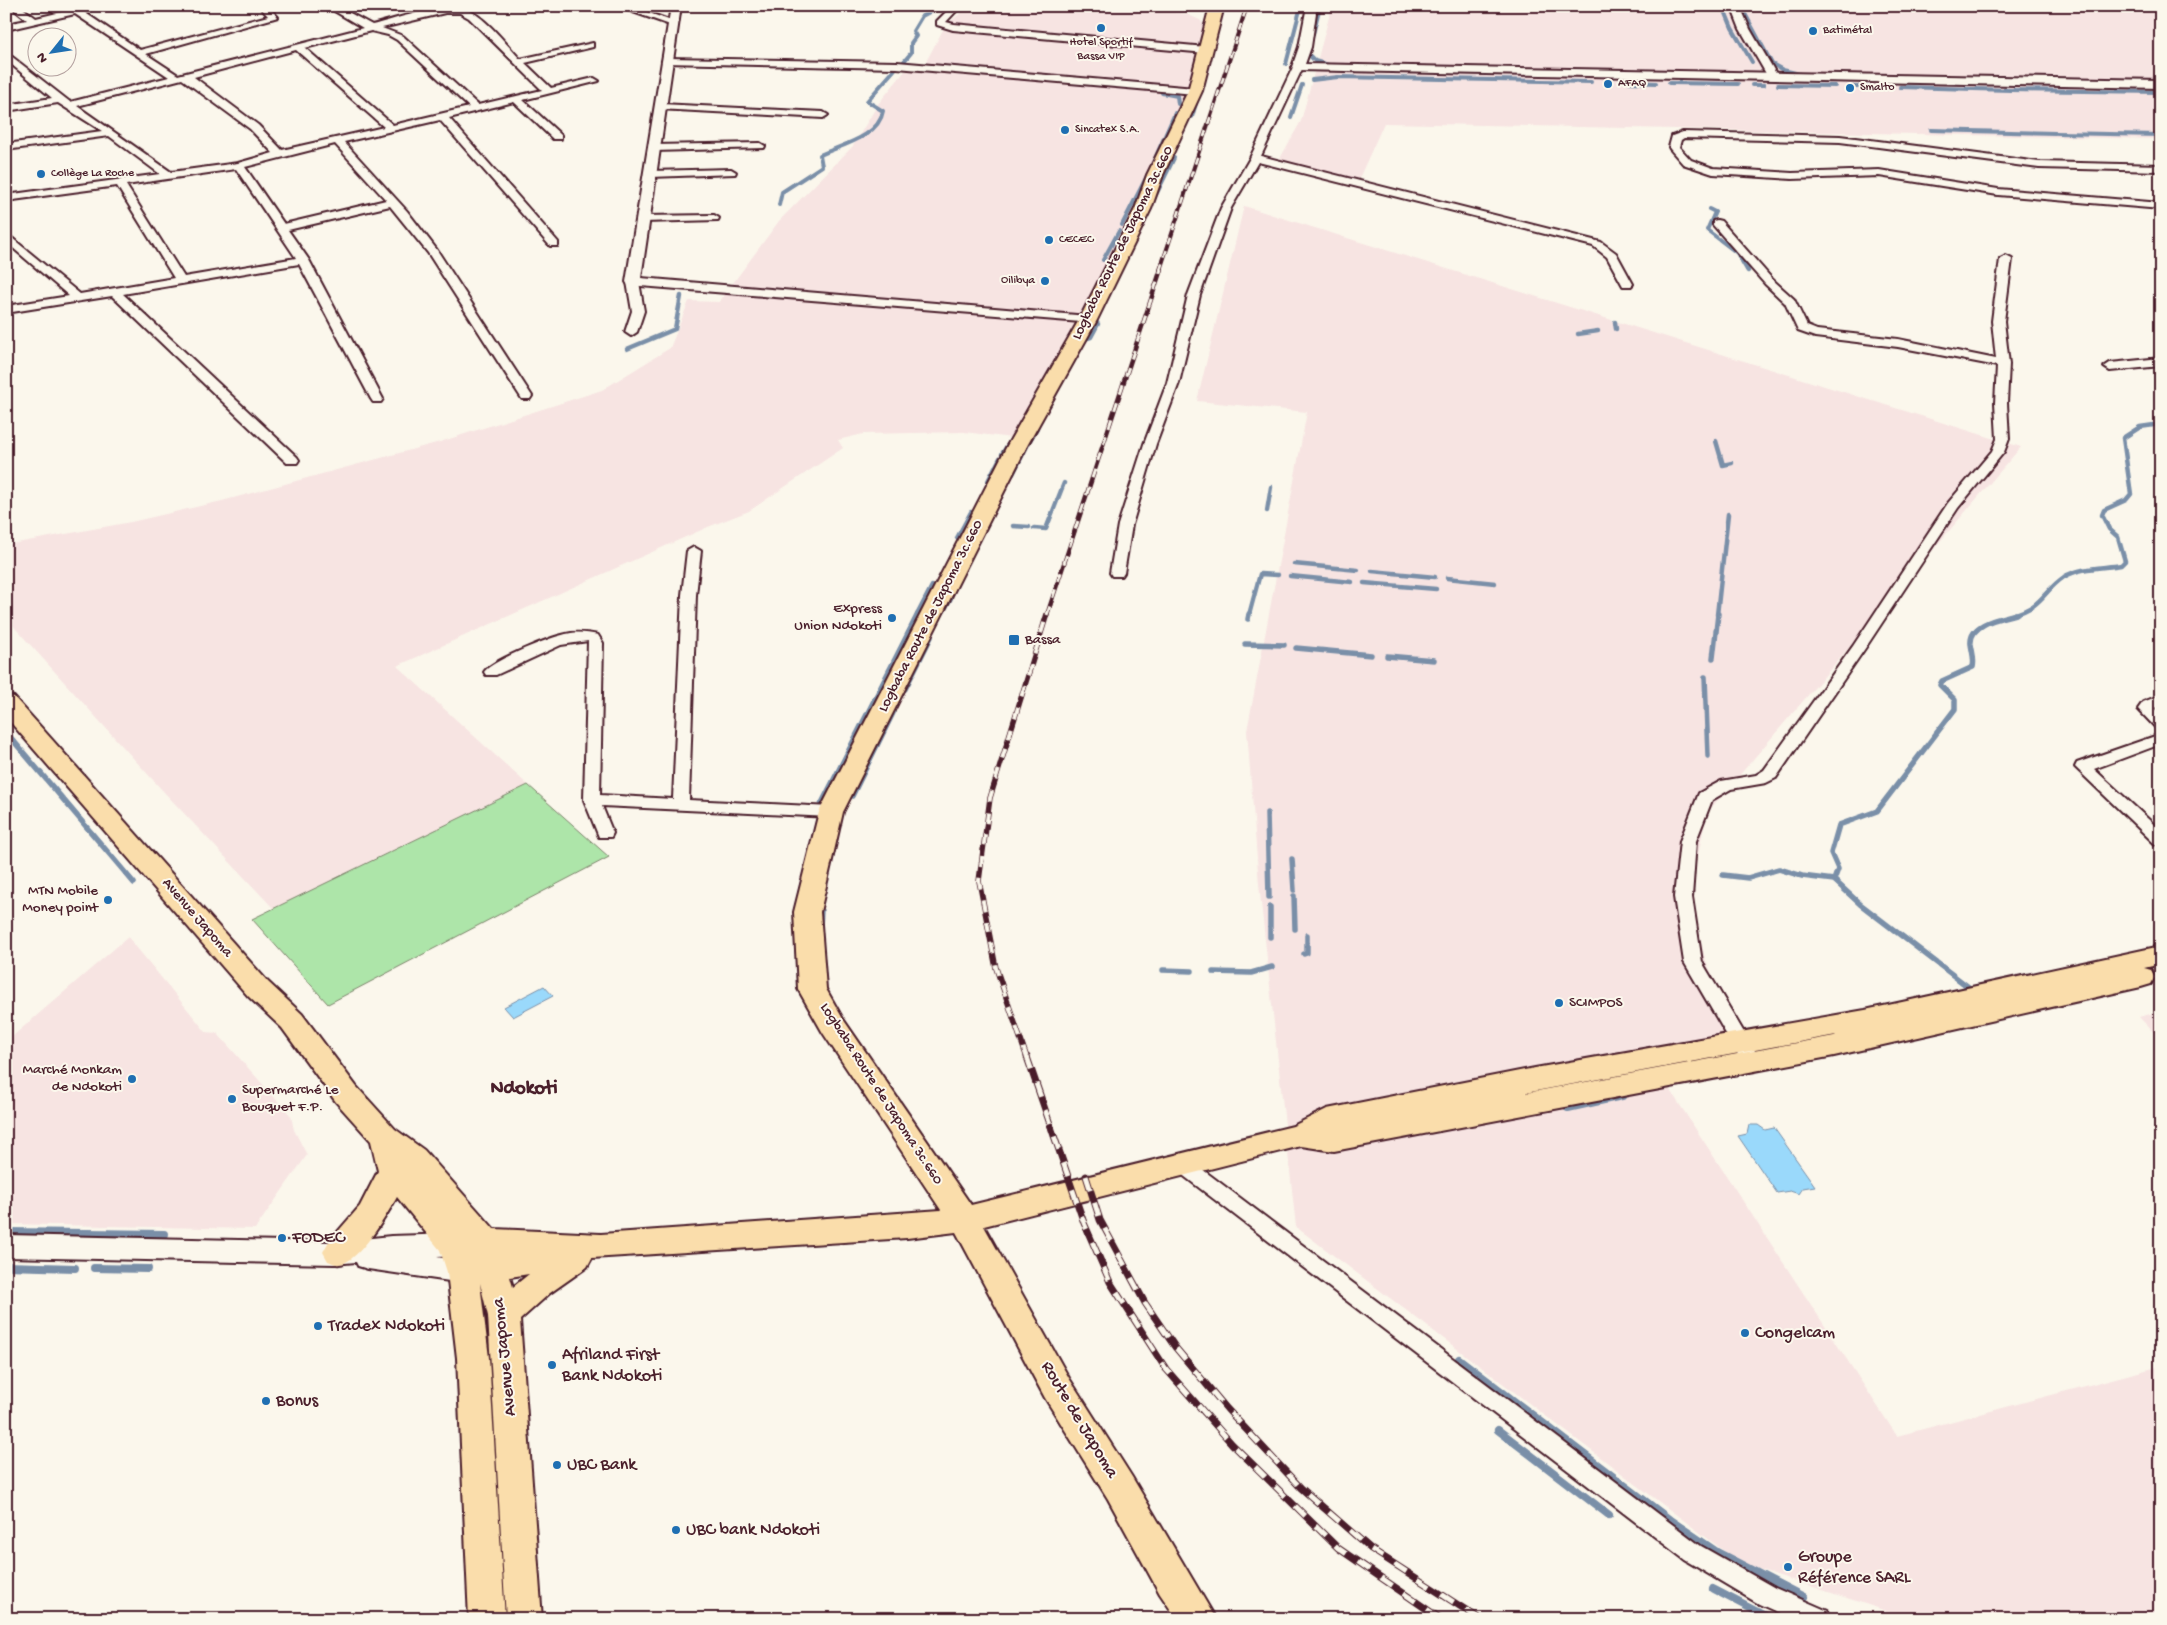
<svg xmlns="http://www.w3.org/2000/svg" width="2167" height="1625" viewBox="0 0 2167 1625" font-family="'Gochi Hand',sans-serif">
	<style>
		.built { fill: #f7e4e2 }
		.green { fill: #ade5a9; stroke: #7c826a }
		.water { fill: #9ad9fb; stroke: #7a8fa8 }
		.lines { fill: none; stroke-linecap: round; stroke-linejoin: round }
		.stream-far3 { stroke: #7a8fa8; stroke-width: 4 }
		.stream-far2 { stroke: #7a8fa8; stroke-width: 4.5 }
		.stream-far1 { stroke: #7a8fa8; stroke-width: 5.5 }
		.stream { stroke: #7a8fa8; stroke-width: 8 }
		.minor-casing { stroke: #4a1f2b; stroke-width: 4 }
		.tertiary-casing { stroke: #4a1f2b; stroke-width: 4 }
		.secondary-casing { stroke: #4a1f2b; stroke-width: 4 }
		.primary-casing { stroke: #4a1f2b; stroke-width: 4 }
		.minor { fill: #fbf7ec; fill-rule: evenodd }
		.tertiary { fill: #fbf7ec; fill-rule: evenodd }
		.secondary { fill: #fbf7ec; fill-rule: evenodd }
		.primary { fill: #faddab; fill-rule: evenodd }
		.rail-far3-casing { stroke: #4a1f2b; stroke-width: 4 }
		.rail-far2-casing { stroke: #4a1f2b; stroke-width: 4.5 }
		.rail-far1-casing { stroke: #4a1f2b; stroke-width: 5.5 }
		.rail-casing { stroke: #4a1f2b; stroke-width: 7 }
		.rail-far3 { stroke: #fbf7ec; stroke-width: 2.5; stroke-dasharray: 7; stroke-linecap: butt }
		.rail-far2 { stroke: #fbf7ec; stroke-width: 3; stroke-dasharray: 9; stroke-linecap: butt }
		.rail-far1 { stroke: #fbf7ec; stroke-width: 4; stroke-dasharray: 11; stroke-linecap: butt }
		.rail { stroke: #fbf7ec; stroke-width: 5; stroke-dasharray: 14; stroke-linecap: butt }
		.poi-dot { fill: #1f6fb2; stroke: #fbf7ec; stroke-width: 2 }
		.labels { text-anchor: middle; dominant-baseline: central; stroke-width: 4; stroke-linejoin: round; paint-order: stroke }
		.far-poi-label { font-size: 12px; fill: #4a1f2b; stroke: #fbf7ec; text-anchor: start }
		.street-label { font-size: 15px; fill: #4a1f2b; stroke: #fbf7ec }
		.poi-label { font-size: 15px; fill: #4a1f2b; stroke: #fbf7ec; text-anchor: end }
		.near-poi-label { font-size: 18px; fill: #4a1f2b; stroke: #fbf7ec; text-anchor: start }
		.near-street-label { font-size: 18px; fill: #4a1f2b; stroke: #fbf7ec }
		.district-label { font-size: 20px; font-weight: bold; fill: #4a1f2b; stroke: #fbf7ec }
	</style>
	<rect width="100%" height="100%" fill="#fbf7ec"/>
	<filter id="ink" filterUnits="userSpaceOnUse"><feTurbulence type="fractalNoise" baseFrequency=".02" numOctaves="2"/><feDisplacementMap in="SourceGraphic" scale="10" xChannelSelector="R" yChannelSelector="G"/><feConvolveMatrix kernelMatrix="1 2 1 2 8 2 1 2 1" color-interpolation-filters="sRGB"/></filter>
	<g filter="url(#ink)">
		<g class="built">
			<path d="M 969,6 L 1138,6 L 1186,14 L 1200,20 L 1205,27 L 1181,115 L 1134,210 L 1079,331 L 1020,439 L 964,432 L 863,434 L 838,440 L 843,448 L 749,511 L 708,527 L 397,666 L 528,785 L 274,909 L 163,791 L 6,618 L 6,545 L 131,522 L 222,501 L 440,442 L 602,390 L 670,348 L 689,301 L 719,302 L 779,221 L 853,146 L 878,104 L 905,71 L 921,71 L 945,26 Z"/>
			<path d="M 1332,6 L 2161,6 L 2161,139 L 1384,123 L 1356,185 L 1278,162 L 1301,121 Z"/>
			<path d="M 1244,206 L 2021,447 L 1707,813 L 1695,869 L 1692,905 L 1705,958 L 1741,1045 L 1653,1064 L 1897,1436 L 2161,1366 L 2161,1619 L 1911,1619 L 1740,1563 L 1296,1227 L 1259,884 L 1247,731 L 1307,412 L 1197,401 Z"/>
			<path d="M 128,937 L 206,1032 L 217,1033 L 291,1116 L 294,1130 L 307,1155 L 255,1229 L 6,1224 L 6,1042 Z"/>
			<path d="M 2161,1011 L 2161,1040 L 2139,1017 Z"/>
		</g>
		<path class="green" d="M 528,785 L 609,857 L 328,1004 L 252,919 Z"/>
		<g class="water">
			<path d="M 544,986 L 553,996 L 513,1017 L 504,1007 Z"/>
			<path d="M 1749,1125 L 1758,1125 L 1765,1130 L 1774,1128 L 1815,1186 L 1803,1188 L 1799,1194 L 1790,1191 L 1777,1193 L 1738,1136 L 1747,1134 Z"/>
		</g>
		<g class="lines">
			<g class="stream-far3">
				<path d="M 1723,6 L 1732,28 L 1752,62"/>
				<path d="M 1743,10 L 1772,64 L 1783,70 L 1800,74"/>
				<path d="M 1312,38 L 1320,6"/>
				<path d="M 1309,49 L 1308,54 L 1315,61 L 1332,66"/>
				<path d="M 1286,64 L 1301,6"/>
				<path d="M 900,66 L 911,53 L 911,43 L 916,36 L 913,31 L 922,16 L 941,6"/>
				<path d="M 1312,80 L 1338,77 L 1591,82"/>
				<path d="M 1630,82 L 1656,83"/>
				<path d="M 1669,83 L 1738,84"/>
				<path d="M 1752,85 L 1764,85"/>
				<path d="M 1778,85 L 1835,86"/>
				<path d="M 1853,87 L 1872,87"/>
				<path d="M 1900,87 L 2010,90"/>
				<path d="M 2010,90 L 2161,92"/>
				<path d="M 1162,93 L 1177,96 L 1178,104"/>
				<path d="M 1192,117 L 1198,97"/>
				<path d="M 1291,117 L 1302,85"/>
				<path d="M 1931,130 L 2055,133"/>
				<path d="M 2057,133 L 2161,135"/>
				<path d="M 1152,165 L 1175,113"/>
				<path d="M 1152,203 L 1174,158"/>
				<path d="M 779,205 L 782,192 L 822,166 L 820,155 C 841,145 879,137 883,111 L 867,101 L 896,68"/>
				<path d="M 1709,209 L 1715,212 L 1707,230 L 1737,253 L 1747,270"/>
				<path d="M 1122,225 L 1148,174"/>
				<path d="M 1103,260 L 1119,231"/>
			</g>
			<g class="stream-far2">
				<path d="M 1747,269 L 1748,271"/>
				<path d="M 1615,322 L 1616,329"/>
				<path d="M 1578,334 L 1598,331"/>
				<path d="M 1082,344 L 1084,339 L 1091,337 L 1098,324 L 1094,320"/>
				<path d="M 627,349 L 675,329 L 681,296"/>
				<path d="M 1716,441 L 1723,465 L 1732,463"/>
				<path d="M 1029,442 L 1037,428"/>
				<path d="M 1002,454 L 1007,446"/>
				<path d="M 996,466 L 1000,458"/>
				<path d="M 1013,474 L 1028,444"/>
				<path d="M 988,481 L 995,467"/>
				<path d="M 1267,511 L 1271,487"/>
				<path d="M 1013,526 L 1029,527"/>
				<path d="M 1034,528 L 1046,529 L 1064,483"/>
				<path d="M 957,538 L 971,512"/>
				<path d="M 1294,564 L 1358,570"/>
				<path d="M 1372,571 L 1435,577"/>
				<path d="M 1290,576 L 1352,582"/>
				<path d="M 1447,578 L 1495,583"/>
				<path d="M 1364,583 L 1436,589"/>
				<path d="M 944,611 L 951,598"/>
				<path d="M 917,615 L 932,586"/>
				<path d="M 1249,615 L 1260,574 L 1278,575"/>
				<path d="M 1717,615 L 1728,514"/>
				<path d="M 2012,615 C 2043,607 2042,592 2064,577 C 2080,567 2103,568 2121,565 L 2125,561 L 2118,537 L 2109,529 L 2102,515 L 2104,510 L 2126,500 L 2131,494 L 2123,438 L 2140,427 L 2161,424"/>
			</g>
			<g class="stream-far1">
				<path d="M 1248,619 L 1249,614"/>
				<path d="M 1245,644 L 1284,645"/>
				<path d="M 1296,648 L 1371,655"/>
				<path d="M 1387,656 L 1434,660"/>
				<path d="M 1713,658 L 1718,614"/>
				<path d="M 1705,677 L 1708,756"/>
				<path d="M 905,689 L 931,637"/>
				<path d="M 6,732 L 134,883"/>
				<path d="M 852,796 L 893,713"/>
				<path d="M 820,807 L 918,614"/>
				<path d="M 1267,813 L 1269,897"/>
				<path d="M 1292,859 L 1294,890"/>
				<path d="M 1723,875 L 1748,878 L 1779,869 L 1802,876 L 1834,880 L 1860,904 L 1971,989 L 1971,993"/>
				<path d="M 1834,880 L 1838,869 L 1831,853 L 1839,825 L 1877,811 L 1955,709 L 1955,700 L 1940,685 L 1942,681 L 1973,667 C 1975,659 1972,652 1971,644 C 1969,623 2002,618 2016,614"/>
				<path d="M 1294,896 L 1295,929"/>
				<path d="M 1270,907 L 1270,937"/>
				<path d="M 820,926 L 821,911"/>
				<path d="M 1304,954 L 1307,953 L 1307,935"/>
				<path d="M 1163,970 L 1192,971"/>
				<path d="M 1213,972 L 1251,973 L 1272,967"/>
			</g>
			<g class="stream">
				<path d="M 1568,1108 L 1622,1096"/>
				<path d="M 6,1232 L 164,1234"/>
				<path d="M 6,1266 L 75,1268"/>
				<path d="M 94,1268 L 148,1269"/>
				<path d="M 1459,1359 L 1670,1520 L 1717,1552 L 1804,1597"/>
				<path d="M 1498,1430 L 1609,1515"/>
				<path d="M 1713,1589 L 1771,1619"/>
			</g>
			<defs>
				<g id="minor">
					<path d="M 10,6 L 20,6 L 36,18 L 87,6 L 104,6 L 84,12 L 140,50 L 268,16 L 259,6 L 268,6 L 278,17 L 146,54 L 178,75 L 363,28 L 326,6 L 337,6 L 372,25 C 396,19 448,0 470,11 C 487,19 507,45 520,59 L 593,43 L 593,47 L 525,63 L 551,88 L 594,78 L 599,81 L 523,100 L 561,135 L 561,139 L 553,139 L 514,102 L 449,118 L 558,242 L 558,246 L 550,246 L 440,120 L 344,142 L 407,211 L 437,250 L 532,396 L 530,399 L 522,399 L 428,253 L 390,206 L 288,230 L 309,260 L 383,399 L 381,402 L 373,402 L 371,399 L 299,264 L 123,294 L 297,457 L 299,460 L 297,463 L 287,463 L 112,296 L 6,313 L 6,306 L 69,296 L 6,242 L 6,233 L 80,294 L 174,278 L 117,186 L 6,201 L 6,195 L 160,174 L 109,136 L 6,150 L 6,144 L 102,131 L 58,103 L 6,111 L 6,105 L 52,98 L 6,60 L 6,52 L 70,102 L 169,77 L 75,14 L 6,30 L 6,24 L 27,20 ZM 445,13 L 460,13 L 469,18 L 542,90 L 478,105 L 403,36 L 382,28 ZM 371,31 L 388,35 L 397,40 L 469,107 L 393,125 L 305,48 ZM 296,50 L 384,127 L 282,150 L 258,125 L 194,77 ZM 182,79 L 250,129 L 273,153 L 238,163 L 171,172 L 77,106 ZM 335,144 L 386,200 L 284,224 L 245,167 ZM 236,169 L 296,258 L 184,277 L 126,185 Z"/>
					<path d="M 616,6 L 630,6 L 677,23 L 670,25 Z"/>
					<path d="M 952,6 L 961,6 L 946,22 L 954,24 L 1206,47 L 1211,50 L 1206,53 L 953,30 L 937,25 L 937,21 Z"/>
					<path d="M 1731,6 L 1740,6 L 1750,29 L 1778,77 L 1776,79 L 1768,77 L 1740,29 Z"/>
					<path d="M 667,58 L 897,62 L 1195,88 L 1200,91 L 1195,94 L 897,68 L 664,63 L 662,61 Z"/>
					<path d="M 1298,64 L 1303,67 L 1261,156 L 1601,242 L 1616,253 L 1633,284 L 1631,286 L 1623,286 L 1607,257 L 1593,246 L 1258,162 L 1231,208 L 1200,295 L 1179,383 L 1156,444 L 1132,525 L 1124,573 L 1122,576 L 1112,576 L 1110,573 L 1118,525 L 1144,444 L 1167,383 L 1188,295 L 1221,208 L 1250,158 L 1293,67 Z"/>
					<path d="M 661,104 L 823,112 L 828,115 L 823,118 L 658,109 L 656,107 Z"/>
					<path d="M 1683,132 L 1840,136 L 2039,162 L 2161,165 L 2161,171 L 2039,168 L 1840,142 L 1684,138 L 1681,140 L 1679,147 L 1691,160 L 1713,168 L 1792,173 L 1879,170 L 1998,189 L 2161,203 L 2161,209 L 1998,195 L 1879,176 L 1792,179 L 1713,174 L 1683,164 L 1670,149 L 1669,147 L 1672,136 Z"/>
					<path d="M 760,143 L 765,146 L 764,148 L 654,151 L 649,148 L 654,145 Z"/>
					<path d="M 731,169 L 736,172 L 735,174 L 650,177 L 645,174 L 650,171 Z"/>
					<path d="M 714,215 L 719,218 L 718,220 L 643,222 L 638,219 L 643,216 Z"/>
					<path d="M 1717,220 L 1721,221 L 1773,280 L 1794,299 L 1807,326 L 1817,330 L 1898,339 L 1996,359 L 1992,321 L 2000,259 L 2006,256 L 2012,259 L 2004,321 L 2009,364 L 2007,403 L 2009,439 L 2004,452 L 1958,508 L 1866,647 L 1776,778 L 1766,783 L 1731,789 L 1712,800 L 1696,841 L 1692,897 L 1702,962 L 1755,1051 L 1753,1056 L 1746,1058 L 1739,1056 L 1684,962 L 1674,897 L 1680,841 L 1699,793 L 1721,781 L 1756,775 L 1764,770 L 1853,646 L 1948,503 L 1992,451 L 1997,439 L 1995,403 L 1997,366 L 1898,347 L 1815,337 L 1798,331 L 1785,303 L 1765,284 L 1713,225 L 1713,221 Z"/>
					<path d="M 633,279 L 639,282 L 644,311 L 637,332 L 631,336 L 625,332 L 632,311 L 627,282 Z"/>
					<path d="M 2161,358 L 2161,366 L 2110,371 L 2104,367 L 2110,363 Z"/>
					<path d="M 694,547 L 701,551 L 696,595 L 689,800 L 831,807 L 837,808 L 839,812 L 837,816 L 831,817 L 602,806 L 613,833 L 611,837 L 599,837 L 584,800 L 588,641 L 561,645 L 496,675 L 486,675 L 484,672 C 492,660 555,635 571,633 C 581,632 589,633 598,635 L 603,643 L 600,795 L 673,799 L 682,595 L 687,551 Z"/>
					<path d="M 2161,695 L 2161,705 L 2154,708 L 2161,716 L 2161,730 L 2156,728 L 2138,709 L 2143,702 Z"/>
					<path d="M 2161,734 L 2161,744 L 2094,769 L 2161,831 L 2161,845 L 2155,844 L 2075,767 L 2077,763 Z"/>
					<path d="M 1183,1157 L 1190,1160 L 1701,1546 L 1775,1588 L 1828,1611 L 1832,1619 L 1793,1619 L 1759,1604 L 1685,1560 L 1176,1170 L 1173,1165 L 1176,1160 Z"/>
				</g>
				<g id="tertiary">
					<path d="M 671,6 L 681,6 L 641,278 L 1088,316 L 1095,320 L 1093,323 L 628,285 L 626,282 Z"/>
					<path d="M 1307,6 L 1317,6 L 1311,47 L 1305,64 L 2161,80 L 2161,88 L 1298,70 L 1292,67 L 1299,47 Z"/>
				</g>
				<path id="secondary" d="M 454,1234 L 464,1237 L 468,1245 L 464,1253 L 454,1256 L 437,1257 L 473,1264 L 477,1272 L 473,1280 L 463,1283 L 368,1269 L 358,1266 L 356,1262 L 334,1264 L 6,1257 L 6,1235 L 334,1242 L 391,1236 Z"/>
				<path id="primary" d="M 1210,6 L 1224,6 L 1202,91 L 1163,175 L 1151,209 L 1097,320 L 1028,444 L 843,812 L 820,912 L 826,989 L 843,1019 L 971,1205 L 1293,1126 L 1327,1109 L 1535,1068 L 1865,1010 L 2161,946 L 2161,964 L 2144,968 L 2151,970 L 2155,977 L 2151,984 L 2141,987 L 1834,1056 L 1334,1151 L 1301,1146 L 984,1226 L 1069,1378 L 1132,1477 L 1216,1619 L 1177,1619 L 1160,1594 L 1108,1499 L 1045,1398 L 956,1232 L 907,1238 L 592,1258 L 587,1267 L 550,1293 L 520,1320 L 542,1619 L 506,1619 L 488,1316 L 480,1283 L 489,1358 L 505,1619 L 469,1619 L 457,1358 L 447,1272 L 440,1250 L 397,1197 C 388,1213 358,1264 339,1264 C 336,1265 331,1262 328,1261 L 323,1252 L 328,1243 L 360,1206 L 378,1171 L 371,1141 L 336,1102 L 282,1028 L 248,996 L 6,717 L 6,695 L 14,697 L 268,982 L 302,1014 L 356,1086 L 395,1129 L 424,1150 L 494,1229 L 601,1234 L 941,1210 L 823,1033 L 798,989 L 794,912 L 819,812 L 1008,444 L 1079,320 L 1135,209 L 1147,175 L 1188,91 ZM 1836,1035 L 1834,1036 L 1407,1115 ZM 529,1274 L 513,1287 L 510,1277 Z"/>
			</defs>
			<use href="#minor" class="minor-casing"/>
			<use href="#tertiary" class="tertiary-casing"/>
			<use href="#secondary" class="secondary-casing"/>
			<use href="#primary" class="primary-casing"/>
			<use href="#minor" class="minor"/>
			<use href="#tertiary" class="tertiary"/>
			<use href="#secondary" class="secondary"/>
			<use href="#primary" class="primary"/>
			<defs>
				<path id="rail-far3" d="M 1160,270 L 1247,6"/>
				<path id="rail-far2" d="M 1047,615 L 1161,269"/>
				<path id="rail-far1" d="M 1027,1058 L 996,968 L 979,881 L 990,798 L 1047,614"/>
				<g id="rail">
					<path d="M 1027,1057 L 1084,1223 L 1110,1282 L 1166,1369 L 1232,1444 L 1338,1548 L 1441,1619"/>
					<path d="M 1086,1176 L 1100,1220 L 1145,1303 L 1175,1347 L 1227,1409 L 1301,1488 L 1371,1549 L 1480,1619"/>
				</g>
			</defs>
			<use href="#rail-far3" class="rail-far3-casing"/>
			<use href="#rail-far2" class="rail-far2-casing"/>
			<use href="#rail-far1" class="rail-far1-casing"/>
			<use href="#rail" class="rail-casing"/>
			<use href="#rail-far3" class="rail-far3"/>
			<use href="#rail-far2" class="rail-far2"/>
			<use href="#rail-far1" class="rail-far1"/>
			<use href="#rail" class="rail"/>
		</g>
	</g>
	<g class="poi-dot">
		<circle cx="1101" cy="28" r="5"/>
		<circle cx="1813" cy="31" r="5"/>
		<circle cx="1608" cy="84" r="5"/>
		<circle cx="1850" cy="88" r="5"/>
		<circle cx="1065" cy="130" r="5"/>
		<circle cx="41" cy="174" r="5"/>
		<circle cx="1049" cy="240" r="5"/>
		<circle cx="1045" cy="281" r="5"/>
		<circle cx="892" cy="618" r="5"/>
		<rect x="1008" y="634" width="12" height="12" rx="2.5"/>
		<circle cx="108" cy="900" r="5"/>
		<circle cx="1559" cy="1003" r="5"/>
		<circle cx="132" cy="1079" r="5"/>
		<circle cx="232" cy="1099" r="5"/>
		<circle cx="282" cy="1238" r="5"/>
		<circle cx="318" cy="1326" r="5"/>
		<circle cx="1745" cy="1333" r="5"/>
		<circle cx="552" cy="1365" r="5"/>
		<circle cx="266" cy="1401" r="5"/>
		<circle cx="557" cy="1465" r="5"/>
		<circle cx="676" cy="1530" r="5"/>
		<circle cx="1788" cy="1567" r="5"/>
	</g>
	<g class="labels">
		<g class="far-poi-label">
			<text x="1823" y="31">Batimétal</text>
			<text x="1101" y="43" text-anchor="middle">Hotel Sportif<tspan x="1101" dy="14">Bassa VIP</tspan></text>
			<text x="1618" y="84">AFAQ</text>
			<text x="1860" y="88">Smalto</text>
			<text x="1075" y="130">Sincatex S.A.</text>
			<text x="51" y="174">Collège La Roche</text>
			<text x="1059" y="240">CECEC</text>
			<text x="1035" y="281" text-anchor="end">Oilibya</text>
		</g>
		<g class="street-label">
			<text transform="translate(1123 243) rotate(-64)">Logbaba Route de Japoma 3c.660</text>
			<text transform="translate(931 616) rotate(-63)">Logbaba Route de Japoma 3c.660</text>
			<text transform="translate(197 918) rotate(49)">Avenue Japoma</text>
			<text transform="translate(881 1094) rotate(57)">Logbaba Route de Japoma 3c.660</text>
		</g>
		<g class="poi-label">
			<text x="882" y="609">Express<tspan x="882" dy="17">Union Ndokoti</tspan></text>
			<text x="1025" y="640" text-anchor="start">Bassa</text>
			<text x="98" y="891">MTN Mobile<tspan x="98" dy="17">Money point</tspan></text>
			<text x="1569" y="1003" text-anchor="start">SCIMPOS</text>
			<text x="122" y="1070">Marché Monkam<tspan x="122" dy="17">de Ndokoti</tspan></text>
			<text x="242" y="1090" text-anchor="start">Supermarché Le<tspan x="242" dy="17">Bouquet F.P.</tspan></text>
		</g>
		<g class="near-poi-label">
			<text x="292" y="1238">FODEC</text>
			<text x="328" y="1326">Tradex Ndokoti</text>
			<text x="1755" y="1333">Congelcam</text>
			<text x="562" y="1355">Afriland First<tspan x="562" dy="21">Bank Ndokoti</tspan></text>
			<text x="276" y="1401">Bonus</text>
			<text x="567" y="1465">UBC Bank</text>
			<text x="686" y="1530">UBC bank Ndokoti</text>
			<text x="1798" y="1557">Groupe<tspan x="1798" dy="21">Référence SARL</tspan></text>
		</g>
		<g class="near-street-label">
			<text transform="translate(505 1357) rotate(-96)">Avenue Japoma</text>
			<text transform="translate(1079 1420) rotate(59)">Route de Japoma</text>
		</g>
		<g class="district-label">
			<text x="524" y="1089">Ndokoti</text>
		</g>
	</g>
	<rect width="2167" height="1625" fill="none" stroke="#fbf7ec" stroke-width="25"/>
	<rect x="12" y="12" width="2142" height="1600" fill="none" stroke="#4a1f2b" stroke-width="2" filter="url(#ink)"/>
	<g transform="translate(52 52) rotate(240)"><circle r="24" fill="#fbf7ec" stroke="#b4a19f"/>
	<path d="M0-4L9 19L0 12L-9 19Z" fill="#1f6fb2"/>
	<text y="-8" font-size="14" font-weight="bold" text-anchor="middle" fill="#4a1f2b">N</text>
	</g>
</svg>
